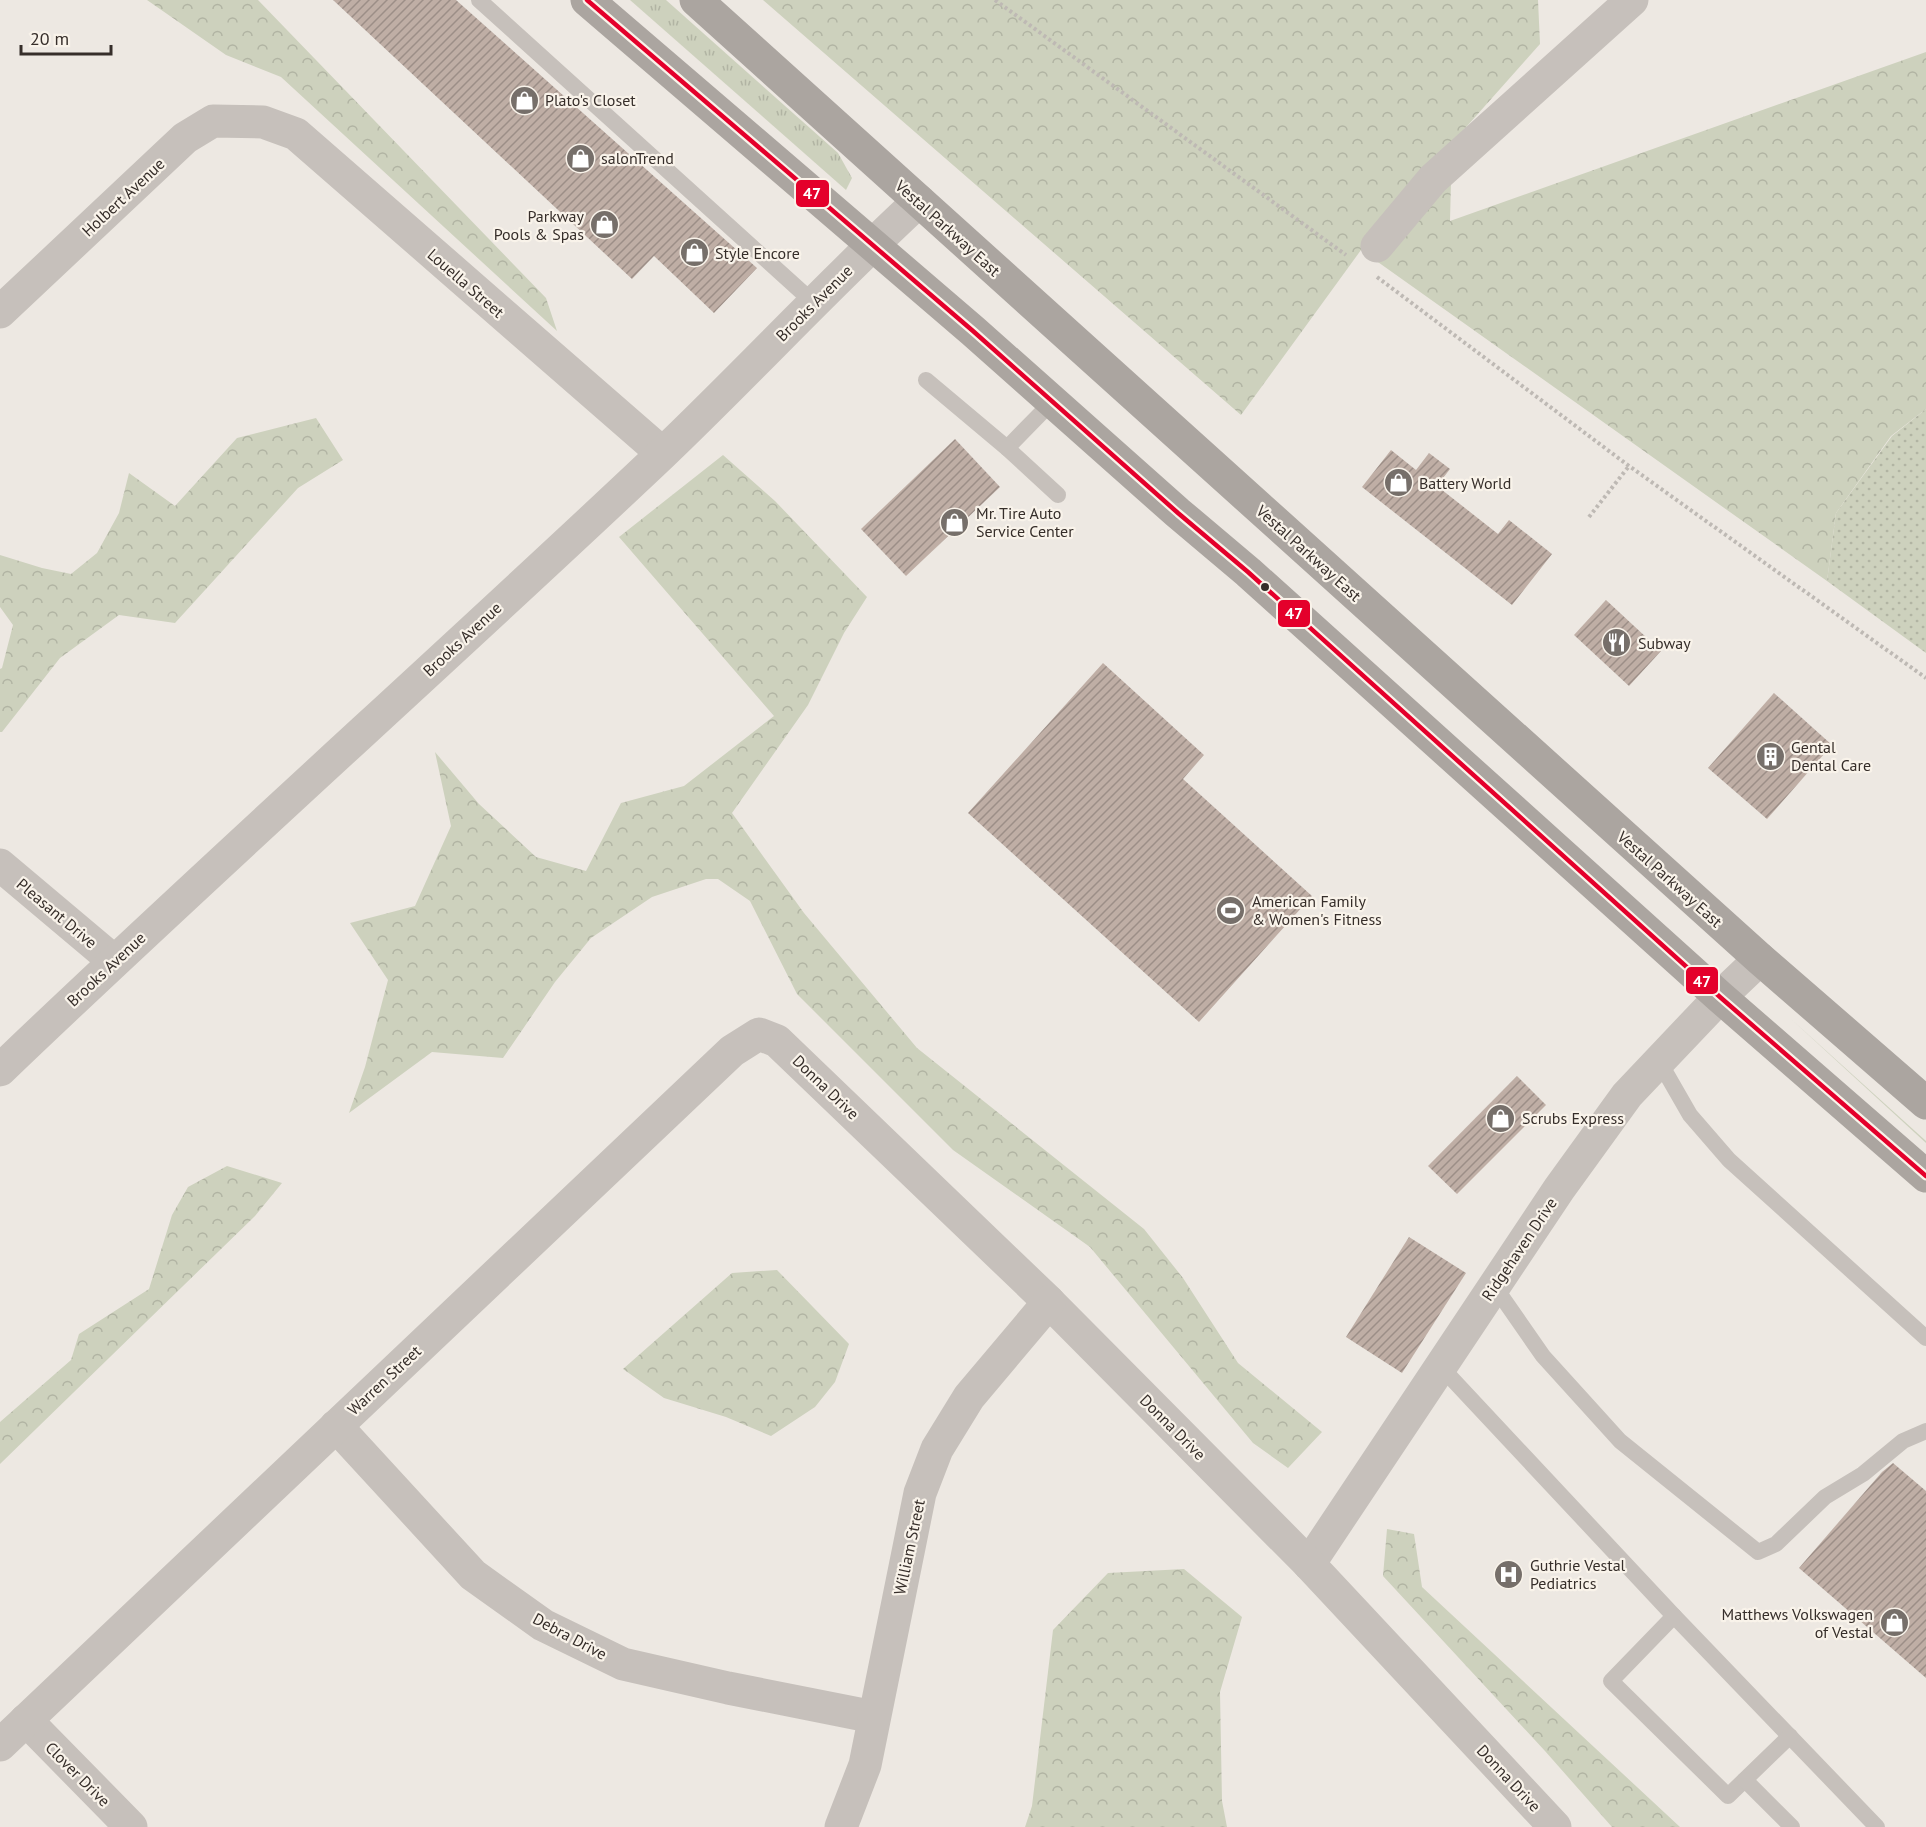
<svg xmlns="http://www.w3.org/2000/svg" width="1926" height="1827" viewBox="0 0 1926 1827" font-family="'PT Sans',sans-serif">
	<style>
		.grass { fill: url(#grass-tufts) }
		.forest { fill: url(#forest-crowns) }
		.park { fill: url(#park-dots) }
		.building { fill: url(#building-hatch) }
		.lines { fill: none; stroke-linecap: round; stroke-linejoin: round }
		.path { stroke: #beb9b4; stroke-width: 4; stroke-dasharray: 3 3; stroke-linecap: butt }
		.service { stroke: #c6c0bb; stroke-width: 16 }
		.minor { stroke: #c6c0bb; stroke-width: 33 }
		.primary { stroke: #aba5a0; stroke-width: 33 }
		.bus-1-casing { stroke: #f9f3ea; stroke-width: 9 }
		.bus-1 { stroke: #e4002b; stroke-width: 4.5 }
		.bus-dot { fill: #362e2a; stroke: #f9f3ea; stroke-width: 2 }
		.labels { text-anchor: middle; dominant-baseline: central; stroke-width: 4.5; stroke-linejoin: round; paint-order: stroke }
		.poi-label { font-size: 16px; fill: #362e2a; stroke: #f9f3ea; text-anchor: start }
		.street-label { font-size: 16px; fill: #362e2a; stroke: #f9f3ea }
		.line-badge { stroke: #f9f3ea; stroke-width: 2 }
		.badge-label { font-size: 16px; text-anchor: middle; font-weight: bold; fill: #fff }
	</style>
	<defs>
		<pattern id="grass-tufts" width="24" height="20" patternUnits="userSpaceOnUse" patternTransform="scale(1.5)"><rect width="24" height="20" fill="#cdd1bd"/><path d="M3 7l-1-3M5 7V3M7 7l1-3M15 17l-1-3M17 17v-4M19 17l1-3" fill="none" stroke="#b1b4a3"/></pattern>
		<pattern id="forest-crowns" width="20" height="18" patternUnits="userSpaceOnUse" patternTransform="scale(1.5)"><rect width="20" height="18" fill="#cdd1bd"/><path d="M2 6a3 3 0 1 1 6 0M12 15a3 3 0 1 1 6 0" fill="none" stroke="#b1b4a3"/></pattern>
		<pattern id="park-dots" width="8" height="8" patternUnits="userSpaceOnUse" patternTransform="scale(1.5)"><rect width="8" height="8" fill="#cdd1bd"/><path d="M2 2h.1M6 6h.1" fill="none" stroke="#b1b4a3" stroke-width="1.8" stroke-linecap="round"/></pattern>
		<pattern id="building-hatch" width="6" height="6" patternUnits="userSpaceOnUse" patternTransform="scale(1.5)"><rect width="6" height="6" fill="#bfaea5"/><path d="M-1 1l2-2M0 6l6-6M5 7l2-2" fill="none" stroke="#9c8e87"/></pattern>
	</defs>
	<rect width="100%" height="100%" fill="#ede8e2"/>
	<g class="grass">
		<path d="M 630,0 L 666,0 L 838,153 L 852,178 L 846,190 Z"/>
		<path d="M 1791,1019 L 1926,1141 L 1926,1143 Z"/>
	</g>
	<g class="forest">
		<path d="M 147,0 L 258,0 L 546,298 L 557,331 L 281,77 L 226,55 Z"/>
		<path d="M 763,0 L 1538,0 L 1540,44 L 1452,143 L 1450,221 L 1926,52 L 1926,409 L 1891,436 L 1836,513 L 1827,581 L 1361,250 L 1241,415 Z"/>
		<path d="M 316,418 L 343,460 L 298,488 L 175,623 L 119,615 L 60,658 L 2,732 L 0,732 L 0,669 L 2,668 L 13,625 L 0,607 L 0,555 L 42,568 L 71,574 L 97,553 L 119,513 L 129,473 L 175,506 L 237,438 Z"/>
		<path d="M 723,455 L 775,501 L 867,597 L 844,633 L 808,705 L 732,813 L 804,913 L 917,1048 L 1144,1229 L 1183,1278 L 1238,1363 L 1322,1432 L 1288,1468 L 1253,1443 L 1090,1247 L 953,1150 L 797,994 L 750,901 L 718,879 L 706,879 L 652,897 L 591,938 L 555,982 L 503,1058 L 432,1052 L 349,1113 L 365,1067 L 388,980 L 350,923 L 415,906 L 451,826 L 435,752 L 479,804 L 536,857 L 586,871 L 621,803 L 684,786 L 774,716 L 619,537 Z"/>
		<path d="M 227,1166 L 282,1183 L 255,1216 L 0,1464 L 0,1422 L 71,1360 L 79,1334 L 149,1289 L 172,1215 L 188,1187 Z"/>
		<path d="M 777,1270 L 849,1344 L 835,1382 L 815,1407 L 771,1436 L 726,1417 L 664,1398 L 623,1369 L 732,1273 Z"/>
		<path d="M 1387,1529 L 1414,1534 L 1422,1587 L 1680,1827 L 1612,1827 L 1545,1751 L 1383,1576 Z"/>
		<path d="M 1184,1569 L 1242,1617 L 1220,1692 L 1222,1801 L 1227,1827 L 1025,1827 L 1032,1806 L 1053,1630 L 1108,1573 Z"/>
	</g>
	<path class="park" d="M 1926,409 L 1926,653 L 1827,581 L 1836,513 L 1892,436 Z"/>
	<g class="building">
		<path d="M 333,0 L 456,0 L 757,268 L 714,313 L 654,256 L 632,279 Z"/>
		<path d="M 955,439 L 1000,487 L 906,576 L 861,529 Z"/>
		<path d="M 1391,450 L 1416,470 L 1429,453 L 1450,469 L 1437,486 L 1498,534 L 1509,520 L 1552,554 L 1512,605 L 1362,487 Z"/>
		<path d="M 1606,600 L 1661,651 L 1629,686 L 1574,635 Z"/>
		<path d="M 1103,663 L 1204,755 L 1183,779 L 1312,896 L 1199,1022 L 968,813 Z"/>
		<path d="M 1774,693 L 1832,745 L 1767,819 L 1708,768 Z"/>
		<path d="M 1517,1076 L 1546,1105 L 1457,1194 L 1428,1166 Z"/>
		<path d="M 1409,1237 L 1466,1273 L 1402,1373 L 1346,1337 Z"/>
		<path d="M 1893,1463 L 1926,1491 L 1926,1678 L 1799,1568 L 1882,1472 Z"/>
	</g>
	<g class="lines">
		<g class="path">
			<path d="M 995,0 L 1346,255"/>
			<path d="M 1377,277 L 1629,466 L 1926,678"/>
			<path d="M 1589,517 L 1629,466"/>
		</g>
		<g class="service">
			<path d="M 479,0 L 814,303"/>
			<path d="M 926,380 L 1007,448 L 1052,402"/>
			<path d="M 1007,448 L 1058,495"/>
			<path d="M 1659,1061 L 1690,1115 L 1729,1160 L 1926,1338"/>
			<path d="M 1495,1287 L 1543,1356 L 1620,1441 L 1758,1552 L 1776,1544 L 1825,1497 L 1863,1474 L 1903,1441 L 1926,1431"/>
			<path d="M 1441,1367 L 1674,1616 L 1877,1827"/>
			<path d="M 1674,1616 L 1611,1681 L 1728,1796 L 1790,1736"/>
			<path d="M 1745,1780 L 1792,1827"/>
		</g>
		<g class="minor">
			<path d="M 1377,246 L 1433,179 L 1632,0"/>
			<path d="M 0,312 L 185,138 L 213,121 L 263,122 L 296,134 L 662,453"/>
			<path d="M 0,865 L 114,961"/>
			<path d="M 0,1070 C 217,862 442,662 661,455 C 748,372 830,283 919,201"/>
			<path d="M 336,1426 L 473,1575 L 543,1625 L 623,1664 L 728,1688 L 874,1717"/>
			<path d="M 1309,1564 L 1559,1189 L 1627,1095 L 1720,997 L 1760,959"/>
			<path d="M 26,1720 L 131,1827"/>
			<path d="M 0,1745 L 732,1051 L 759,1034 L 777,1041 L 1049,1302 L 1309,1564 L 1555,1827"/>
			<path d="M 841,1827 L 865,1765 L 920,1493 L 937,1449 L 969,1397 L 1049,1302"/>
		</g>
		<g class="primary">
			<path d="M 587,0 L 973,331 L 1178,513 L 1248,572 L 1720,997 L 1926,1176"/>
			<path d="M 696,0 L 1760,959 L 1926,1103"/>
		</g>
		<defs>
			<path id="bus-1" d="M 587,0 L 973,331 L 1178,513 L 1248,572 L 1720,997 L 1926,1176"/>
		</defs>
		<use href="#bus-1" class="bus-1-casing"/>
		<use href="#bus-1" class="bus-1"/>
	</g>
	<defs>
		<symbol id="shop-disc" viewBox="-11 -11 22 22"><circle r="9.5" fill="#766f6a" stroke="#f9f3ea"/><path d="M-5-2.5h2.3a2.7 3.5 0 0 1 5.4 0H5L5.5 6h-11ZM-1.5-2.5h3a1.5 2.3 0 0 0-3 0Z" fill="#fff"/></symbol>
		<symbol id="restaurant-disc" viewBox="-11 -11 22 22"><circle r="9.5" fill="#766f6a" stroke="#f9f3ea"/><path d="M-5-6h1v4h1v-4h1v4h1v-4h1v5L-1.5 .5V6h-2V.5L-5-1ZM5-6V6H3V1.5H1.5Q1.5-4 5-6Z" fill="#fff"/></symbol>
		<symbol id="building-disc" viewBox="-11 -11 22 22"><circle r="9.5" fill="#766f6a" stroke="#f9f3ea"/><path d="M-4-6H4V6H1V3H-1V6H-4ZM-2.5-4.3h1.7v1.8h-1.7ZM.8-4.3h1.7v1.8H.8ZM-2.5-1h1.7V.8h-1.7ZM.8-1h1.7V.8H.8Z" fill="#fff"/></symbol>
		<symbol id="stadium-disc" viewBox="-11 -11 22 22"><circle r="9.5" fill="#766f6a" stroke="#f9f3ea"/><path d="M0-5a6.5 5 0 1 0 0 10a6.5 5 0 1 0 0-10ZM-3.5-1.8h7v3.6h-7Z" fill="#fff"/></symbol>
		<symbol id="hospital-disc" viewBox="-11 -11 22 22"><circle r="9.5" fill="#766f6a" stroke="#f9f3ea"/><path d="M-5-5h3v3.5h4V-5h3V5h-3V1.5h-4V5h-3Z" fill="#fff"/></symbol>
	</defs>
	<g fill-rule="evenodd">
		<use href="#shop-disc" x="508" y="84" width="33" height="33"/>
		<use href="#shop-disc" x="564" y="142" width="33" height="33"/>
		<use href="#shop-disc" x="588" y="208" width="33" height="33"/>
		<use href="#shop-disc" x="678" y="236" width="33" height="33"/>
		<use href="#shop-disc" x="1382" y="466" width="33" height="33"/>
		<use href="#shop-disc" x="938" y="506" width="33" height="33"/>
		<use href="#restaurant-disc" x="1600" y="626" width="33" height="33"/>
		<use href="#building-disc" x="1754" y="740" width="33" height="33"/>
		<use href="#stadium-disc" x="1214" y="894" width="33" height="33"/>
		<use href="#shop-disc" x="1484" y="1102" width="33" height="33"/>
		<use href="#hospital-disc" x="1492" y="1558" width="33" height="33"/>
		<use href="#shop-disc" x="1878" y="1606" width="33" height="33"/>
	</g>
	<circle class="bus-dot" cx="1265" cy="587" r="5"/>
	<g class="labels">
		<g class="poi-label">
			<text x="545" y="100">Plato's Closet</text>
			<text x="601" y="158">salonTrend</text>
			<text x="584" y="216" text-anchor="end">Parkway<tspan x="584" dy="18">Pools &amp; Spas</tspan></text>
			<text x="715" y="253">Style Encore</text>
			<text x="1419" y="483">Battery World</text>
			<text x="976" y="513">Mr. Tire Auto<tspan x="976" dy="18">Service Center</tspan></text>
			<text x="1638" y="643">Subway</text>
			<text x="1791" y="747">Gental<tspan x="1791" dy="18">Dental Care</tspan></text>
			<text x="1252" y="901">American Family<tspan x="1252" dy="18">&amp; Women's Fitness</tspan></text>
			<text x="1522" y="1118">Scrubs Express</text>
			<text x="1530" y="1565">Guthrie Vestal<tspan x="1530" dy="18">Pediatrics</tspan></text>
			<text x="1873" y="1614" text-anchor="end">Matthews Volkswagen<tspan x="1873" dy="18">of Vestal</tspan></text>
		</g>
		<g class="street-label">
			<text transform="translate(123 197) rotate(-43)">Holbert Avenue</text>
			<text transform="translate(948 228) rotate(42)">Vestal Parkway East</text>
			<text transform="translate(466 283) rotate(41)">Louella Street</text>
			<text transform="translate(814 303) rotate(-45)">Brooks Avenue</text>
			<text transform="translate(1309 553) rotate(42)">Vestal Parkway East</text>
			<text transform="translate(462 639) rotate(-43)">Brooks Avenue</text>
			<text transform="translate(1670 879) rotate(42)">Vestal Parkway East</text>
			<text transform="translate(57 913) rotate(40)">Pleasant Drive</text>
			<text transform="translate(106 969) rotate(-43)">Brooks Avenue</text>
			<text transform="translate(826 1087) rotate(44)">Donna Drive</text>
			<text transform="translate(1519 1249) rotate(-56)">Ridgehaven Drive</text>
			<text transform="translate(384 1380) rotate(-43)">Warren Street</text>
			<text transform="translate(1173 1427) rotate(45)">Donna Drive</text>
			<text transform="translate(909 1547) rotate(-78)">William Street</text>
			<text transform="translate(570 1636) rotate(28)">Debra Drive</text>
			<text transform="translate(78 1774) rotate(45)">Clover Drive</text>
			<text transform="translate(1509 1778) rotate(47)">Donna Drive</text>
		</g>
	</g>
	<g class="line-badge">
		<rect x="795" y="179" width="35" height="29" rx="6" fill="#e4002b"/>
		<rect x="1277" y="599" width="34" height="29" rx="6" fill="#e4002b"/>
		<rect x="1685" y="966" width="34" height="29" rx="6" fill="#e4002b"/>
	</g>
	<g class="badge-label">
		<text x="812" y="199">47</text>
		<text x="1294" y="619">47</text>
		<text x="1702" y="987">47</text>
	</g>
	<path d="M21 45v9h90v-9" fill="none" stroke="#362e2a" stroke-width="3"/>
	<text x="30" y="45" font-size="18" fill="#362e2a" stroke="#f9f3ea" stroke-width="4.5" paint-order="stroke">20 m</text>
</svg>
